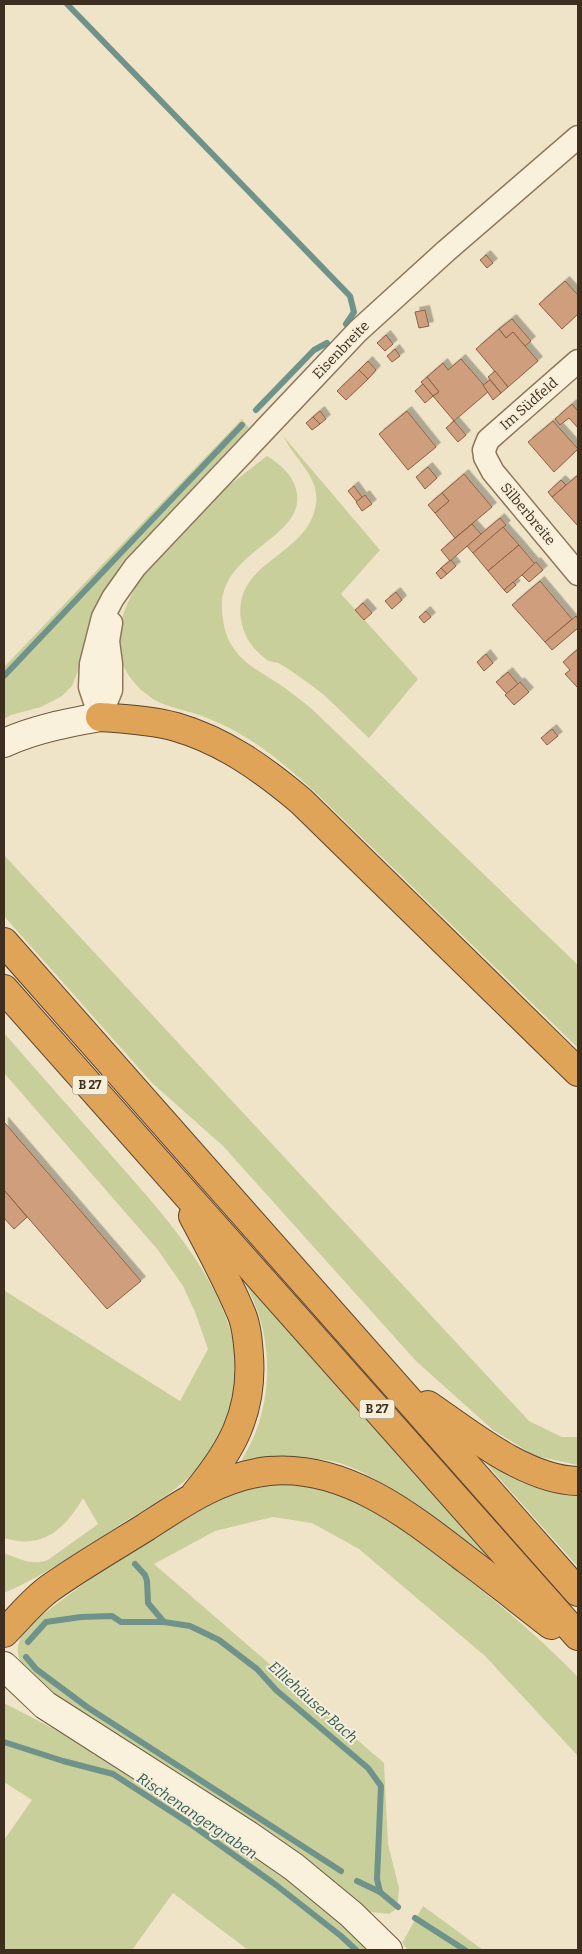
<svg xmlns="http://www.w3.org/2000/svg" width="582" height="1954" viewBox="0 0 582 1954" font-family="Bitter,serif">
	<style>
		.green { fill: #c9cf9b }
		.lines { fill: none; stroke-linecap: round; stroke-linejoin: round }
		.stream { stroke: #6f938a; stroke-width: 6 }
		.building { fill: #cf9f7d; stroke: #8d5f41; filter: url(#shadow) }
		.street-casing { stroke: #8d765c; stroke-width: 25 }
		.secondary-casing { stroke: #6f573f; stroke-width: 30 }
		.highway-casing { stroke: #5b4430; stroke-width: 30 }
		.street { stroke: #faf1dc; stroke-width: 22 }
		.secondary { stroke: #faf1dc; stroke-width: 28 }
		.highway { stroke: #e0a458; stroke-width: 28 }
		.labels { text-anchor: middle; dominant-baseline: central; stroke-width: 4; stroke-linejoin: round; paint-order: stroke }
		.shield { fill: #f7eed8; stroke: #756857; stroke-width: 1 }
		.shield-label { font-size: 12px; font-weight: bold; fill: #3d2e20 }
		.street-label { font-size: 14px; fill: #3d2e20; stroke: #f7eed8 }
		.water-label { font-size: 15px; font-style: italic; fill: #2f5d5a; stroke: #f7eed8 }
	</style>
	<defs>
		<filter id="shadow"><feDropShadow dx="4.5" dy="-4.5" stdDeviation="0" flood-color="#0004"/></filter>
	</defs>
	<rect width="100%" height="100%" fill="#f0e4c8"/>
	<g class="green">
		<path d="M 242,419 L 249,428 L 122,563 L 104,592 L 89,628 L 78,671 L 72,686 L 62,696 L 41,707 L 11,715 L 4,719 L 4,667 Z"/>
		<path d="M 284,437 L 380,550 L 341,594 L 418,679 L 369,738 C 350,721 328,696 307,682 C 298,676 288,668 278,663 C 275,662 271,662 267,660 C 263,657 257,651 253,647 C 237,626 235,598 253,577 C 274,553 311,540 316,504 C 320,477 294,459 284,437 Z"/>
		<path d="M 267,456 C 280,464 292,474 296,489 C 309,539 218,549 222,610 C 223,623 225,635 232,646 C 244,665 264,674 282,686 C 292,693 302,701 312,709 L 578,965 L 578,1048 L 315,792 C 282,762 249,734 207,718 C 191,711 167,708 153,699 C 106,666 112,625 140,580 C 149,567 162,555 173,544 C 190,525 207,505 225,489 C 239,477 253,467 267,456 Z"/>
		<path d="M 4,855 L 529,1421 L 562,1437 L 578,1437 L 578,1465 L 535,1456 L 493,1430 L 416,1361 L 223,1146 L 152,1083 L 4,916 Z"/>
		<path d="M 4,1033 C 37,1071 71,1109 104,1147 C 153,1203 224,1276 235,1352 C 241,1391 224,1434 200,1465 C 180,1490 148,1507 121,1524 C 84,1549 45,1575 4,1593 L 4,1553 C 19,1559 33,1566 48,1560 L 98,1524 L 83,1498 C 65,1529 43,1550 4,1538 L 5,1291 L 180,1401 L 208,1349 L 195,1312 L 183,1286 L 158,1250 L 4,1073 Z"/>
		<path d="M 242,1278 L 527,1599 C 486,1562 446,1525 400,1495 C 379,1481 357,1467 332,1461 C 301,1455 271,1459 241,1462 C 245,1453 251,1444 255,1434 C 275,1383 270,1324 242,1278 Z"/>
		<path d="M 483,1460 L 523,1483 L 550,1491 L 578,1495 L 578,1567 Z"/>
		<path d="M 283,1483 C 299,1485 319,1486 335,1491 C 373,1505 406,1531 437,1556 C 487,1593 535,1633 578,1677 L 578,1756 L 485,1656 L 359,1549 L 312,1523 L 273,1517 L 215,1531 L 154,1564 L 384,1763 L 388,1844 L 399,1888 L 398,1901 L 395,1910 L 389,1914 L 362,1911 L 51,1693 C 27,1670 4,1659 28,1625 L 96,1575 L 210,1502 L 247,1488 Z"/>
		<path d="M 4,1703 L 87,1746 L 281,1873 L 336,1919 L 368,1950 L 248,1950 L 173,1893 L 132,1950 L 4,1950 L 4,1840 L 32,1800 L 4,1782 Z"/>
		<path d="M 423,1906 L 483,1950 L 408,1950 L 402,1943 Z"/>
	</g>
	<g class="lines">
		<g class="stream">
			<path d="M 67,4 L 350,296 L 354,312 L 346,324"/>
			<path d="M 256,410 L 314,350 L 327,343"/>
			<path d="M 4,676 L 242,425"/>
			<path d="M 135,1564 L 145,1575 L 147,1581 L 148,1603 L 164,1622 L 190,1626 L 219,1640 L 257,1669 L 276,1690 L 368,1768 L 381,1786 L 377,1879 L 380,1892 L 398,1907"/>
			<path d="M 28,1642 L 46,1622 L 81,1617 L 112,1616 L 121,1622 L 164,1622"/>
			<path d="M 26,1657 L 36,1669 L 87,1707 L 341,1871"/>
			<path d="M 4,1742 L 63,1761 L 113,1774 L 192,1825 L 276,1885 L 341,1936 L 356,1950"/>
			<path d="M 357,1881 L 380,1892"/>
			<path d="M 415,1918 L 465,1950"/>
		</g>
	</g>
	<g class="building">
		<path d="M 486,255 L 493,263 L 487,268 L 480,260 Z"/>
		<path d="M 565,281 L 578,295 L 578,314 L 562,329 L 539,304 Z"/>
		<path d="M 425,310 L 429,326 L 419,328 L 415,312 Z"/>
		<path d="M 512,319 L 531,341 L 525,346 L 513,332 L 506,338 L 499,329 Z"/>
		<path d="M 499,329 L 506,338 L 513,332 L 538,361 L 508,387 L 476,349 Z"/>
		<path d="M 386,335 L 393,344 L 385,351 L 377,343 Z"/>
		<path d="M 395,349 L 400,356 L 392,362 L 387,356 Z"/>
		<path d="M 461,359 L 489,391 L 454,421 L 433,396 L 439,392 L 427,377 L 443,363 L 448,370 Z"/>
		<path d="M 368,361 L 376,370 L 368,379 L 359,370 Z"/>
		<path d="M 359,370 L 368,379 L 346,400 L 337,391 Z"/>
		<path d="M 495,371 L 508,387 L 501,393 L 488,377 Z"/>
		<path d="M 427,377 L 439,392 L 433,396 L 421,382 Z"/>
		<path d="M 490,380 L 501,393 L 493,400 L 483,385 Z"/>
		<path d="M 423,384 L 433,396 L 425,403 L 415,391 Z"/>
		<path d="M 572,404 L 578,411 L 578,428 L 569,418 L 560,425 L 555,419 Z"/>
		<path d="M 320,411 L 326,419 L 320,424 L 313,417 Z"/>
		<path d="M 407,411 L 436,447 L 408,470 L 379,434 Z"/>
		<path d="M 313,417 L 320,424 L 312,430 L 306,423 Z"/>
		<path d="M 454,421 L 466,435 L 458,442 L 446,428 Z"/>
		<path d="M 553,421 L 578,449 L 554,472 L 528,442 Z"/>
		<path d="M 428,467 L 437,478 L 425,489 L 416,477 Z"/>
		<path d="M 464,474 L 492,507 L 455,538 L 435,513 L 449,501 L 442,493 Z"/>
		<path d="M 578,475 L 578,524 L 577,525 L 552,497 Z"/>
		<path d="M 561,480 L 566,485 L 552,497 L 548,492 Z"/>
		<path d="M 354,486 L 362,497 L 357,502 L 348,491 Z"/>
		<path d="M 442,493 L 449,501 L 435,513 L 428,505 Z"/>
		<path d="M 365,495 L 372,504 L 362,511 L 356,502 Z"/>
		<path d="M 500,518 L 506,525 L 473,553 L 467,546 Z"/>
		<path d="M 472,524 L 481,534 L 450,561 L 441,550 Z"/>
		<path d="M 503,527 L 519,545 L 488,571 L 473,553 Z"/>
		<path d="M 519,545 L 535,564 L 504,590 L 488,571 Z"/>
		<path d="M 451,560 L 456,566 L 447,574 L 441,568 Z"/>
		<path d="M 536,562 L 543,570 L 529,582 L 522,575 Z"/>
		<path d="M 441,568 L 447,574 L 441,579 L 436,573 Z"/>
		<path d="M 540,581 L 572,619 L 545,642 L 512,605 Z"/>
		<path d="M 513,582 L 516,585 L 507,593 L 504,590 Z"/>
		<path d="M 396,592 L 402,600 L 392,609 L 385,601 Z"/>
		<path d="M 363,603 L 372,613 L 364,620 L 355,610 Z"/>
		<path d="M 426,611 L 431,617 L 424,623 L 419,617 Z"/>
		<path d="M 576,616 L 578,619 L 578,628 L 552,650 L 545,642 Z"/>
		<path d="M 578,649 L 578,688 L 565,674 L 570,670 L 563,662 Z"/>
		<path d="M 486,654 L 493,663 L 484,671 L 477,662 Z"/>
		<path d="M 508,672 L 518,684 L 507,694 L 496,682 Z"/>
		<path d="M 520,682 L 529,692 L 514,705 L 505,695 Z"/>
		<path d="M 552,729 L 558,736 L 547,745 L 541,738 Z"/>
		<path d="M 4,1122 L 141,1281 L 107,1309 L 4,1190 Z"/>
		<path d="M 4,1190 L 27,1217 L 14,1229 L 4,1218 Z"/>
	</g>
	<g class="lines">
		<defs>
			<g id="street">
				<path d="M 578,361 L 488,440 L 484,450 L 485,457 L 493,472 L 578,574"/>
				<path d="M 100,717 L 90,687 L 91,664 L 103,617 L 113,598 L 135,567 L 358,331 L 446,251 L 578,137"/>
				<path d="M 100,717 L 111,690 L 111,664 L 108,641 L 111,623"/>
			</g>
			<g id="secondary">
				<path d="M 4,743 C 35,729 67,723 100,717"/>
				<path d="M 4,1666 L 45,1705 L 248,1835 L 294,1867 L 351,1914 L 388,1950"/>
			</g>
			<g id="highway">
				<path d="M 100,717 C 125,719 151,720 176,727 C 224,741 263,769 301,801 L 578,1072"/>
				<path d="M 4,942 L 578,1592"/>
				<path d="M 4,989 L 578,1636"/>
				<path d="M 193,1216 C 210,1248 228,1281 242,1315 C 247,1328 248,1342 249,1356 C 253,1413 231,1451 196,1493"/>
				<path d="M 428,1405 C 470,1434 526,1480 578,1481"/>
				<path d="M 4,1633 C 19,1618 33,1600 50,1588 C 81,1566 114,1547 146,1527 C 184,1502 222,1476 269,1471 C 345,1464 410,1516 467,1560 C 495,1581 523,1603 551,1625"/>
			</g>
		</defs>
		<use href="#street" class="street-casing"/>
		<use href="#secondary" class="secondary-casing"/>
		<use href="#highway" class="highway-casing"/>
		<use href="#street" class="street"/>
		<use href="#secondary" class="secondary"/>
		<use href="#highway" class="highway"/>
	</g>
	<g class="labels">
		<g class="shield">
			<rect x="72.5" y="1075.5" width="35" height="19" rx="4"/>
			<rect x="359.5" y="1399.5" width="35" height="19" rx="4"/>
		</g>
		<g class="shield-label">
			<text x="90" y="1085">B 27</text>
			<text x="377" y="1409">B 27</text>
		</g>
		<g class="street-label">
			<text transform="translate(341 350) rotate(-46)">Eisenbreite</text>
			<text transform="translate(529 404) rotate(-41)">Im Südfeld</text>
			<text transform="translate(528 514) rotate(50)">Silberbreite</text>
		</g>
		<g class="water-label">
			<text transform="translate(313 1702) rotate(42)">Elliehäuser Bach</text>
			<text transform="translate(197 1816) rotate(34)">Rischenangergraben</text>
		</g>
	</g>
	<rect width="582" height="1954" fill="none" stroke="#3d2e20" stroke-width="10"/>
</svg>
